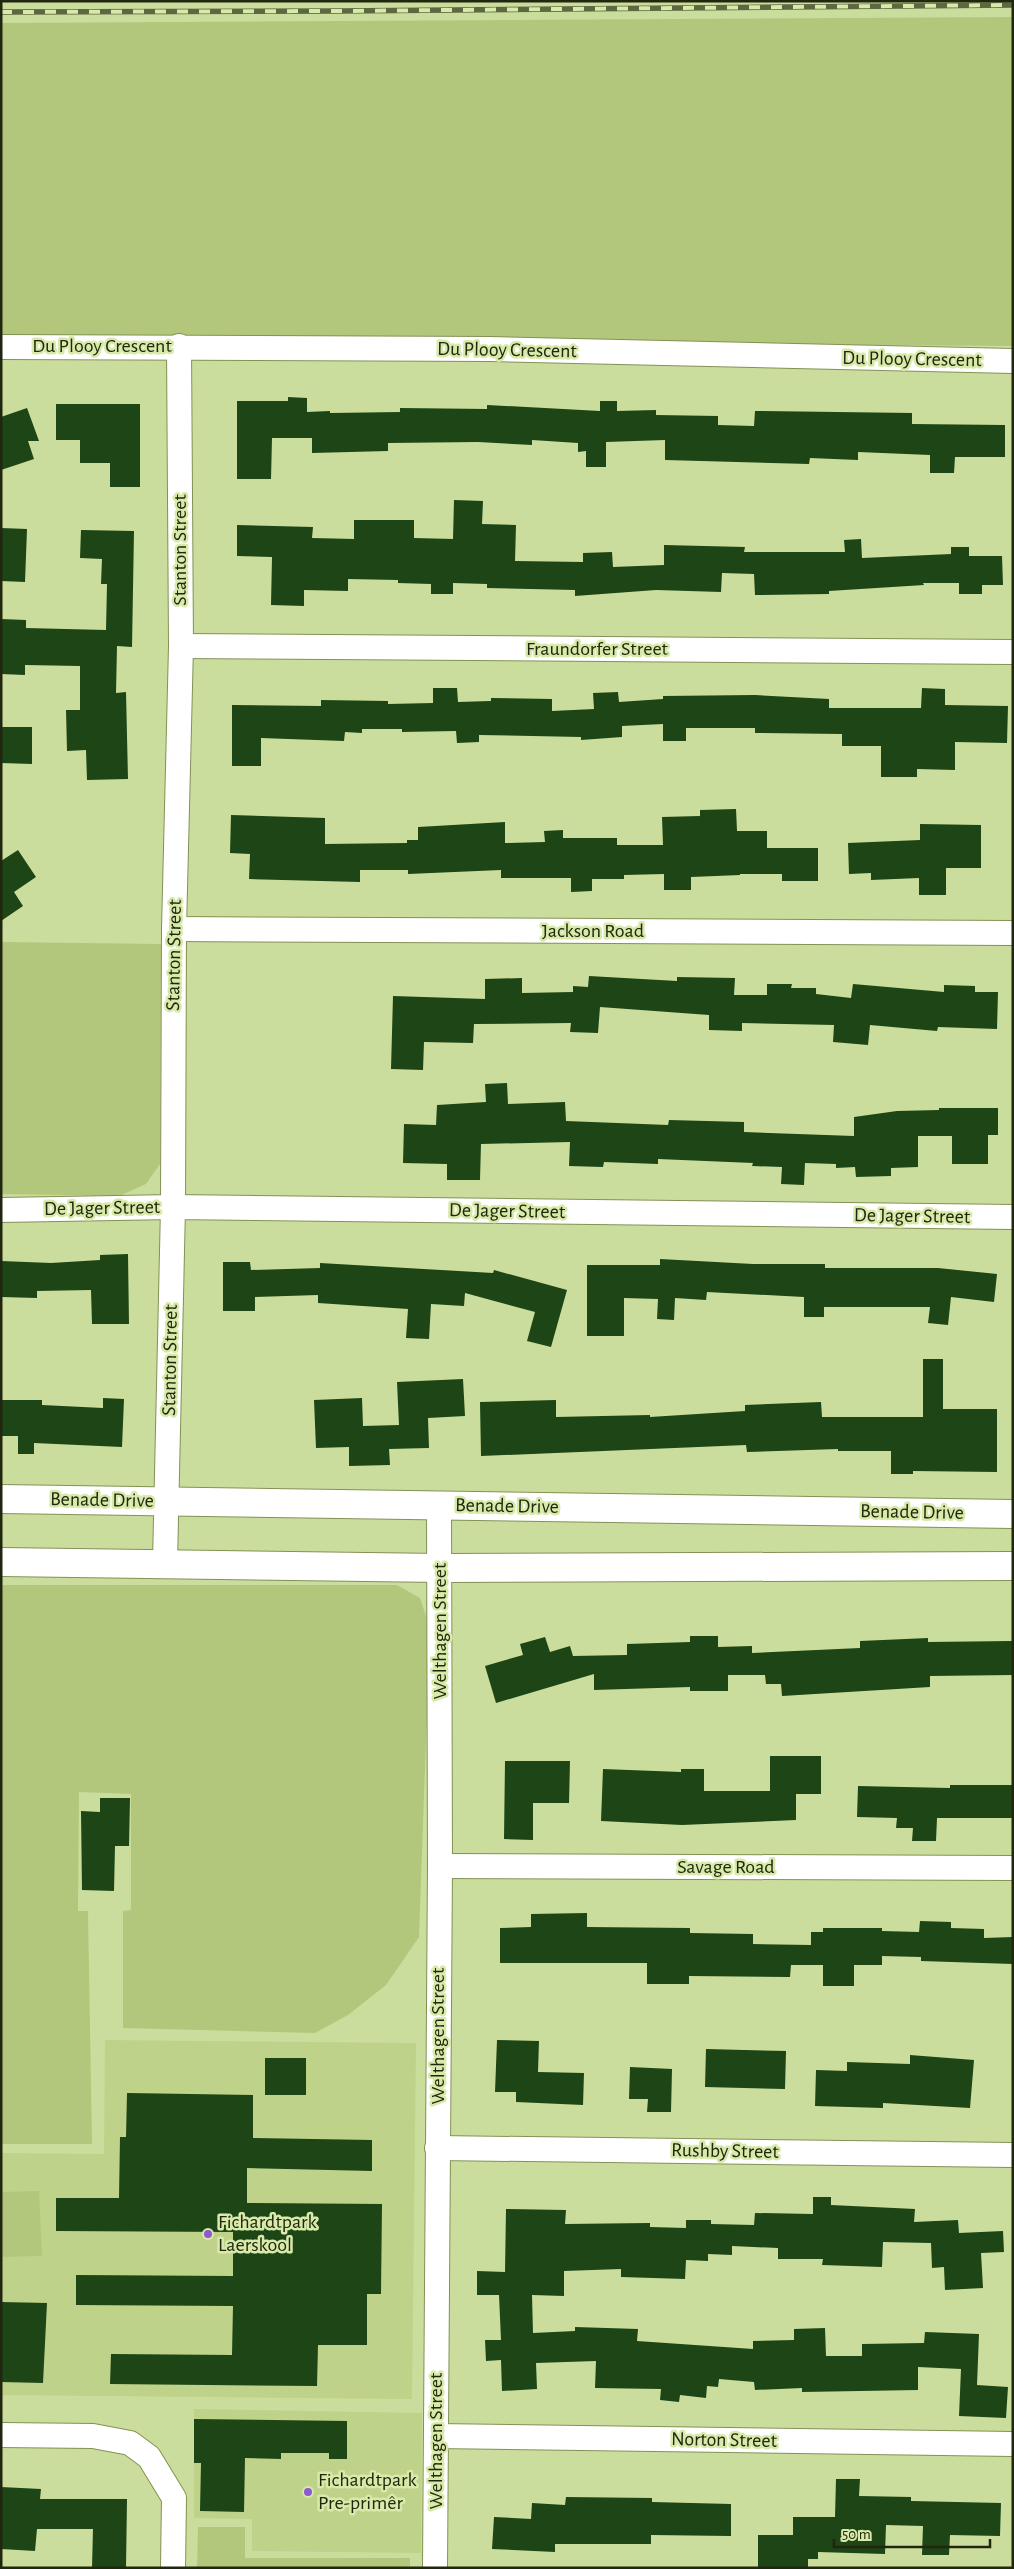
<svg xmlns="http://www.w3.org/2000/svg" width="1014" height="2569" viewBox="0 0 1014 2569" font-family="'Alegreya Sans',sans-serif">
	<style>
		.built { fill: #bfd28a }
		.green { fill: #b3c77c }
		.building { fill: #1d4516 }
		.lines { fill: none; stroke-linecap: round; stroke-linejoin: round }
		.minor-casing { stroke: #829255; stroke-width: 26 }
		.tertiary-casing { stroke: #829255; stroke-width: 30 }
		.minor { stroke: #fff; stroke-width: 24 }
		.tertiary { stroke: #fff; stroke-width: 28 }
		.rail-casing { stroke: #5d6740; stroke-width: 5.5 }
		.rail { stroke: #d8eaa9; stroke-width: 4; stroke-dasharray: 11; stroke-linecap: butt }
		.poi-dot { fill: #8d58d1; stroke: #d8eaa9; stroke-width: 2 }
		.labels { text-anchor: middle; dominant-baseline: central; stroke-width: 5; stroke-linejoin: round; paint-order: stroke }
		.street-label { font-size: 20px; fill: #21270e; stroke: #d8eaa9 }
		.poi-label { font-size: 20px; fill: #21270e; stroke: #d8eaa9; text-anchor: start }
	</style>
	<rect width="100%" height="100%" fill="#cbdd9c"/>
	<g class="built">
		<path d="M 105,2040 L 416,2043 L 412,2399 L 1,2395 L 1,2153 L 104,2154 Z"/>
		<path d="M 194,2409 L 422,2413 L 421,2553 L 252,2551 L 252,2519 L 194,2518 Z"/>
	</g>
	<g class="green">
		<path d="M 1013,17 L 1013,346 L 1,339 L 1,23 Z"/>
		<path d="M 1,942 L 161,944 L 160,1164 L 146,1184 L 119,1196 L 1,1194 Z"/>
		<path d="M 1,1585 L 397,1585 L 420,1598 L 430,1628 L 419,1937 L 386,1985 L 348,2015 L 315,2033 L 123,2028 L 123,1911 L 131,1910 L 131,1794 L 79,1792 L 78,1911 L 88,1911 L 92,2144 L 1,2144 Z"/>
		<path d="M 39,2191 L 42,2256 L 1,2257 L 1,2192 Z"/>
		<path d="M 198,2527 L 245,2527 L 245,2558 L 410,2558 L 410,2568 L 197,2568 Z"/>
	</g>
	<g class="building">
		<path d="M 288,397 L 307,398 L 307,412 L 330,411 L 330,413 L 400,412 L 400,408 L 487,409 L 487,405 L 600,411 L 600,401 L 617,401 L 617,411 L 656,410 L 656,415 L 718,416 L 718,425 L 754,426 L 755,411 L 912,413 L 912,424 L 1005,425 L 1005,457 L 955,457 L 954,473 L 930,473 L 930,455 L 858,452 L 858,460 L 810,458 L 809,464 L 665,460 L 665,440 L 606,442 L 606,467 L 586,467 L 586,451 L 578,452 L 578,443 L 532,440 L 532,445 L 478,442 L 388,443 L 388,451 L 312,453 L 312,438 L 272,438 L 271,479 L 237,479 L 237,401 L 288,401 Z"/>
		<path d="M 56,404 L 140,404 L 140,487 L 110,487 L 110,463 L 80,463 L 80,440 L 56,440 Z"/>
		<path d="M 27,408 L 39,441 L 28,441 L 34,459 L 1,470 L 1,417 Z"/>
		<path d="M 454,500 L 483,501 L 482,524 L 516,525 L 515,561 L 583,562 L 583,553 L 612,552 L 613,567 L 664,565 L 664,545 L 745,547 L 744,552 L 845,552 L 844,540 L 861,539 L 862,558 L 951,554 L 951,547 L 969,547 L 969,556 L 1002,556 L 1003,585 L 982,585 L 982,594 L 959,594 L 959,583 L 923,583 L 924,585 L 829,591 L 829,594 L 755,595 L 754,574 L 722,573 L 721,592 L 656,590 L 575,596 L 575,590 L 487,588 L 487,584 L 453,583 L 453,594 L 431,594 L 431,584 L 398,583 L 398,580 L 348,579 L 348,591 L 304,590 L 304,606 L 271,605 L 272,557 L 237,556 L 237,525 L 313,527 L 312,538 L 354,539 L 354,520 L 414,520 L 414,538 L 453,539 Z"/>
		<path d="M 1,528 L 27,529 L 25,582 L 1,581 Z"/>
		<path d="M 81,530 L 134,531 L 132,647 L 117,646 L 116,693 L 126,692 L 128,779 L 87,780 L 86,750 L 67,751 L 66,710 L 80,710 L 80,666 L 25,665 L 25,675 L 1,674 L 1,619 L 26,620 L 26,628 L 106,630 L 107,584 L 101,584 L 102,559 L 80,558 Z"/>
		<path d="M 433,688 L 457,688 L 458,702 L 491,701 L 491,698 L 552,699 L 552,711 L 594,709 L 593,693 L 618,692 L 619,702 L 663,699 L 663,696 L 755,695 L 829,699 L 829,708 L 921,708 L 922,688 L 945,689 L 945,705 L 1008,706 L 1007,743 L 955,742 L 955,770 L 917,769 L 917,777 L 881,777 L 881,746 L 842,746 L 842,734 L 755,733 L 755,728 L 686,728 L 686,741 L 663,741 L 663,724 L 622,726 L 622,737 L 581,740 L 581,737 L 479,735 L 479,742 L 457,743 L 456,731 L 402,732 L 402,729 L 362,729 L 362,733 L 345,732 L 344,741 L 261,738 L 261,766 L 232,766 L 232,705 L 321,706 L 321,700 L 388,701 L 388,704 L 433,703 Z"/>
		<path d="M 1,727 L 32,727 L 32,764 L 1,763 Z"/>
		<path d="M 736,809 L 737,831 L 767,831 L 767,848 L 818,848 L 818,881 L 782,881 L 782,874 L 740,874 L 740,875 L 691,877 L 691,890 L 664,890 L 664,874 L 624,875 L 624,879 L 592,879 L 592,891 L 571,892 L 571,878 L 501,878 L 501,870 L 408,874 L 408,870 L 360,870 L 360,882 L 249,879 L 250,854 L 230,853 L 231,815 L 325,818 L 325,844 L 407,843 L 407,840 L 418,840 L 418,827 L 505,822 L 505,843 L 545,842 L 544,831 L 563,830 L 563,838 L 617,838 L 617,845 L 663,845 L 662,817 L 700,816 L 700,810 Z"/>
		<path d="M 920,824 L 981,825 L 981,868 L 946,868 L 946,895 L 919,895 L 919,878 L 871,880 L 871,873 L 849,874 L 848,843 L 920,840 Z"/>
		<path d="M 18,850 L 36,877 L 14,892 L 23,906 L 1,921 L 1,861 Z"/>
		<path d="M 589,976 L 677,981 L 677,977 L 735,978 L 734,995 L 767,995 L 767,984 L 792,984 L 791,988 L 816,988 L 816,994 L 851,998 L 853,984 L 944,992 L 944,985 L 975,986 L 975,992 L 998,992 L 997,1029 L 938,1027 L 937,1031 L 870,1025 L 868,1045 L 833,1042 L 834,1025 L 742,1023 L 742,1031 L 709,1030 L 709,1015 L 600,1007 L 598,1033 L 570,1032 L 571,1023 L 474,1024 L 473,1043 L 424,1042 L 423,1070 L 391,1069 L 393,996 L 485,999 L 485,979 L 522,978 L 522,993 L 573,992 L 573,986 L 588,987 Z"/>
		<path d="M 507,1083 L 508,1104 L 565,1102 L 566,1121 L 668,1125 L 669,1120 L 744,1122 L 744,1132 L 854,1136 L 854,1117 L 897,1111 L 939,1110 L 939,1108 L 998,1108 L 998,1135 L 988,1135 L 988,1164 L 952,1164 L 952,1136 L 918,1136 L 918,1167 L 891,1168 L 891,1176 L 856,1177 L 855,1167 L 836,1168 L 836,1164 L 805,1163 L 804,1185 L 781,1184 L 782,1167 L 752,1166 L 753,1163 L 658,1159 L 658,1164 L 604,1162 L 603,1167 L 569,1166 L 570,1142 L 481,1144 L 480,1180 L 447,1180 L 447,1164 L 403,1163 L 404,1124 L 436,1125 L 437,1105 L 486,1102 L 485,1084 Z"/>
		<path d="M 128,1254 L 129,1324 L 92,1324 L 91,1290 L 37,1291 L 37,1298 L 1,1297 L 1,1261 L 51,1263 L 100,1260 L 100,1255 Z"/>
		<path d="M 660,1259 L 753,1264 L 825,1264 L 825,1268 L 938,1268 L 997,1274 L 994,1302 L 951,1297 L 948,1325 L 928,1323 L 930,1307 L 824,1307 L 824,1317 L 804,1317 L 804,1297 L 707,1292 L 706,1300 L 675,1298 L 674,1320 L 657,1319 L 658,1299 L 624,1298 L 624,1336 L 587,1336 L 587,1265 L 660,1265 Z"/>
		<path d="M 223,1262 L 250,1262 L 251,1270 L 320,1268 L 320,1263 L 493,1273 L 494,1270 L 567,1290 L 551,1347 L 527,1341 L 535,1312 L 465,1293 L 464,1306 L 431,1304 L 429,1339 L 406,1338 L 408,1309 L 318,1303 L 318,1295 L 255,1297 L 255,1311 L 223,1311 Z"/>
		<path d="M 923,1359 L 943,1359 L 943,1409 L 997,1409 L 997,1472 L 913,1471 L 913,1474 L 891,1474 L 891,1451 L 838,1451 L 838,1449 L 747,1452 L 746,1445 L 481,1456 L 480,1402 L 556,1400 L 556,1417 L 650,1415 L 650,1417 L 745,1411 L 745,1405 L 821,1402 L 822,1417 L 923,1417 Z"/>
		<path d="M 463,1379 L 465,1416 L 428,1418 L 429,1448 L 389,1449 L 390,1465 L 349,1466 L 349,1447 L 316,1448 L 314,1400 L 362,1398 L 363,1426 L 399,1425 L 397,1382 Z"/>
		<path d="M 103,1398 L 124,1399 L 122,1447 L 34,1443 L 34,1454 L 18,1454 L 18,1436 L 1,1436 L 1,1400 L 42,1400 L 42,1405 L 103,1408 Z"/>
		<path d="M 690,1636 L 718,1636 L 718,1647 L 752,1646 L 752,1653 L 860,1648 L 860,1641 L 928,1638 L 928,1642 L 1013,1641 L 1013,1675 L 930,1676 L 930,1687 L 782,1696 L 781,1684 L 766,1684 L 765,1675 L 728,1675 L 728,1691 L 690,1691 L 690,1687 L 594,1690 L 594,1674 L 496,1703 L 485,1666 L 523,1655 L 520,1644 L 545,1637 L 550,1652 L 570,1646 L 573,1656 L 627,1655 L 627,1644 L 690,1642 Z"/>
		<path d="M 770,1756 L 821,1756 L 821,1794 L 796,1794 L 796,1820 L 682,1825 L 601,1821 L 603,1769 L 681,1772 L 681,1769 L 704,1769 L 704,1791 L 770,1791 Z"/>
		<path d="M 505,1761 L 570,1761 L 569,1803 L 533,1803 L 533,1840 L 504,1839 Z"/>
		<path d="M 950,1785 L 1013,1785 L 1013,1818 L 937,1818 L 936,1841 L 912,1841 L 913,1828 L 896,1828 L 897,1818 L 857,1817 L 858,1786 L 950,1788 Z"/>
		<path d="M 100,1798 L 130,1798 L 129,1846 L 115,1846 L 114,1891 L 82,1890 L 81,1811 L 100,1812 Z"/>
		<path d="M 587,1913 L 587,1927 L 690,1928 L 690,1933 L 753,1934 L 753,1944 L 811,1945 L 811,1932 L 823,1932 L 823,1928 L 882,1928 L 882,1931 L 919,1932 L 920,1921 L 951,1922 L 951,1928 L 984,1929 L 984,1938 L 1013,1937 L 1013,1964 L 921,1961 L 921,1957 L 882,1956 L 882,1965 L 854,1965 L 854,1986 L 823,1986 L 823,1965 L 791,1965 L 790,1977 L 689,1976 L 689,1984 L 647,1984 L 647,1963 L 500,1963 L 500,1928 L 531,1927 L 531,1914 Z"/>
		<path d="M 497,2040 L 539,2041 L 538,2072 L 584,2073 L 583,2105 L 516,2102 L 516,2092 L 495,2092 Z"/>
		<path d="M 706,2049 L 786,2051 L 785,2089 L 705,2087 Z"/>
		<path d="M 910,2055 L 974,2060 L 970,2108 L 883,2103 L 883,2108 L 815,2106 L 816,2070 L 847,2071 L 847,2062 L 910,2064 Z"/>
		<rect x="265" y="2058" width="41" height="37"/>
		<path d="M 630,2067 L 672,2069 L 671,2112 L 647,2112 L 648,2099 L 629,2099 Z"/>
		<path d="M 127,2093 L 253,2095 L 253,2138 L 372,2140 L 372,2171 L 247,2168 L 247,2203 L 382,2204 L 381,2294 L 367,2294 L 367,2345 L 318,2345 L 317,2386 L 110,2384 L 111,2354 L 232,2355 L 233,2306 L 76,2305 L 76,2275 L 233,2276 L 233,2232 L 56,2231 L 56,2198 L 119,2198 L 120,2137 L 126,2137 Z"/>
		<path d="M 813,2197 L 831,2197 L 831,2205 L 915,2209 L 914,2222 L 958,2220 L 959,2233 L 1003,2231 L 1004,2252 L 981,2253 L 983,2288 L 945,2290 L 944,2267 L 932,2268 L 931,2243 L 883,2242 L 882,2267 L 822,2265 L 823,2259 L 778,2259 L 778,2248 L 732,2246 L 732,2255 L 708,2254 L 708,2261 L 686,2260 L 685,2279 L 621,2277 L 621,2269 L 564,2271 L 564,2296 L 532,2295 L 533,2333 L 575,2331 L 575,2327 L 638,2329 L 637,2341 L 753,2349 L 753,2341 L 794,2340 L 794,2329 L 825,2328 L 826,2356 L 862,2356 L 862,2344 L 924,2343 L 925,2332 L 979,2334 L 977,2385 L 1008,2387 L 1006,2418 L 959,2416 L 961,2369 L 918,2367 L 918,2390 L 802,2392 L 802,2388 L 755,2390 L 754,2382 L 719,2379 L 718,2387 L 707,2386 L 706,2398 L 680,2395 L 679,2402 L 660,2400 L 661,2389 L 595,2388 L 596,2361 L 536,2363 L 537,2389 L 502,2391 L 501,2360 L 486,2361 L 485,2340 L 501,2340 L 499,2295 L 477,2295 L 477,2271 L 505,2272 L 506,2209 L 566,2210 L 565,2224 L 650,2223 L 650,2227 L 686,2228 L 686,2220 L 711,2220 L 711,2224 L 754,2225 L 755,2213 L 813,2214 Z"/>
		<path d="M 1,2302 L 47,2303 L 43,2383 L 1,2382 Z"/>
		<path d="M 194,2419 L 347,2421 L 347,2459 L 329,2459 L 329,2453 L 281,2453 L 281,2459 L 245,2458 L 244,2512 L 200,2511 L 201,2463 L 194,2463 Z"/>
		<path d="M 836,2479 L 860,2479 L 859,2496 L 911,2497 L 911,2501 L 1001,2503 L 1000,2536 L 950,2535 L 949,2555 L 922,2555 L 923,2526 L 886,2525 L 885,2554 L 818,2552 L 818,2559 L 808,2559 L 808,2568 L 758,2568 L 758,2535 L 793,2535 L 793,2517 L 835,2517 Z"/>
		<path d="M 1,2487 L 41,2489 L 40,2499 L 127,2499 L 126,2568 L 92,2568 L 93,2529 L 37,2529 L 35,2551 L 1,2549 Z"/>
		<path d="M 566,2497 L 652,2498 L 652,2502 L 731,2504 L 731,2536 L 651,2535 L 651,2544 L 555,2544 L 555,2552 L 492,2549 L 494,2517 L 531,2519 L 532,2503 L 565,2505 Z"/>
	</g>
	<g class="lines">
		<defs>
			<g id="minor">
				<path d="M 1,347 L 490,349 L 1013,361"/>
				<path d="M 181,646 L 1013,652"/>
				<path d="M 174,929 L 1013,933"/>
				<path d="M 1,1210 L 173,1207 L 1013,1217"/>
				<path d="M 165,1563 L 173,1207 L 174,929 L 181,646 L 179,346"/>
				<path d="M 440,1866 L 1013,1868"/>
				<path d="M 437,2148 L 1013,2155"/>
				<path d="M 1,2435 L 93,2436 L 130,2443 L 149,2457 L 174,2498 L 173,2568"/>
				<path d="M 436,2436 L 1013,2444"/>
				<path d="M 435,2568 L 440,1866 L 439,1505"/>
			</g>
			<g id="tertiary">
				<path d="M 1,1499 L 1013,1514"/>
				<path d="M 1,1562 L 441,1568 L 1013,1566"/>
			</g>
		</defs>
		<use href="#minor" class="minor-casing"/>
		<use href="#tertiary" class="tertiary-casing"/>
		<use href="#minor" class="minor"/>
		<use href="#tertiary" class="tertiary"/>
		<defs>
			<path id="rail" d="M 1,12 L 339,11 L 1013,5"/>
		</defs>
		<use href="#rail" class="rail-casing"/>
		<use href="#rail" class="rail"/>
	</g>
	<g class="poi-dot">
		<circle cx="208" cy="2234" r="5"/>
		<circle cx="308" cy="2492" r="5"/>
	</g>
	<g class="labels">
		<g class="street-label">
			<text x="102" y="346">Du Plooy Crescent</text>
			<text transform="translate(507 350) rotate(1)">Du Plooy Crescent</text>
			<text transform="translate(912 359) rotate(1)">Du Plooy Crescent</text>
			<text transform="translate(180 550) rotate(-90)">Stanton Street</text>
			<text x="597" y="649">Fraundorfer Street</text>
			<text x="593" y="931">Jackson Road</text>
			<text transform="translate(174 955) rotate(-89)">Stanton Street</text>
			<text transform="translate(102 1208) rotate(-1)">De Jager Street</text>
			<text transform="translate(507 1211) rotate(1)">De Jager Street</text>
			<text transform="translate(912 1216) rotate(1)">De Jager Street</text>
			<text transform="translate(170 1360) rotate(-89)">Stanton Street</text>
			<text transform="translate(102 1500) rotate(1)">Benade Drive</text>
			<text transform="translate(507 1506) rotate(1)">Benade Drive</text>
			<text transform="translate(912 1512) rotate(1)">Benade Drive</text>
			<text transform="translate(440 1631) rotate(-90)">Welthagen Street</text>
			<text x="726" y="1867">Savage Road</text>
			<text transform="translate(438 2036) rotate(-90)">Welthagen Street</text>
			<text transform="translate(725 2151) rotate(1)">Rushby Street</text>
			<text transform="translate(724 2440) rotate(1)">Norton Street</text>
			<text transform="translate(436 2441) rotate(-90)">Welthagen Street</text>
		</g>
		<g class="poi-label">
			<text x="218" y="2222">Fichardtpark<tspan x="218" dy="23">Laerskool</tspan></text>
			<text x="318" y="2480">Fichardtpark<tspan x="318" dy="23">Pre-primêr</tspan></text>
		</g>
	</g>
	<rect width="1014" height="2569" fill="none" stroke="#21270e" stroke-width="5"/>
	<path d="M834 2539v8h156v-8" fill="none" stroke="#21270e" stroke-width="2.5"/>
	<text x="842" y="2539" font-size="15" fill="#21270e" stroke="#d8eaa9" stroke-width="4" paint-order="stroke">50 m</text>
</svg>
